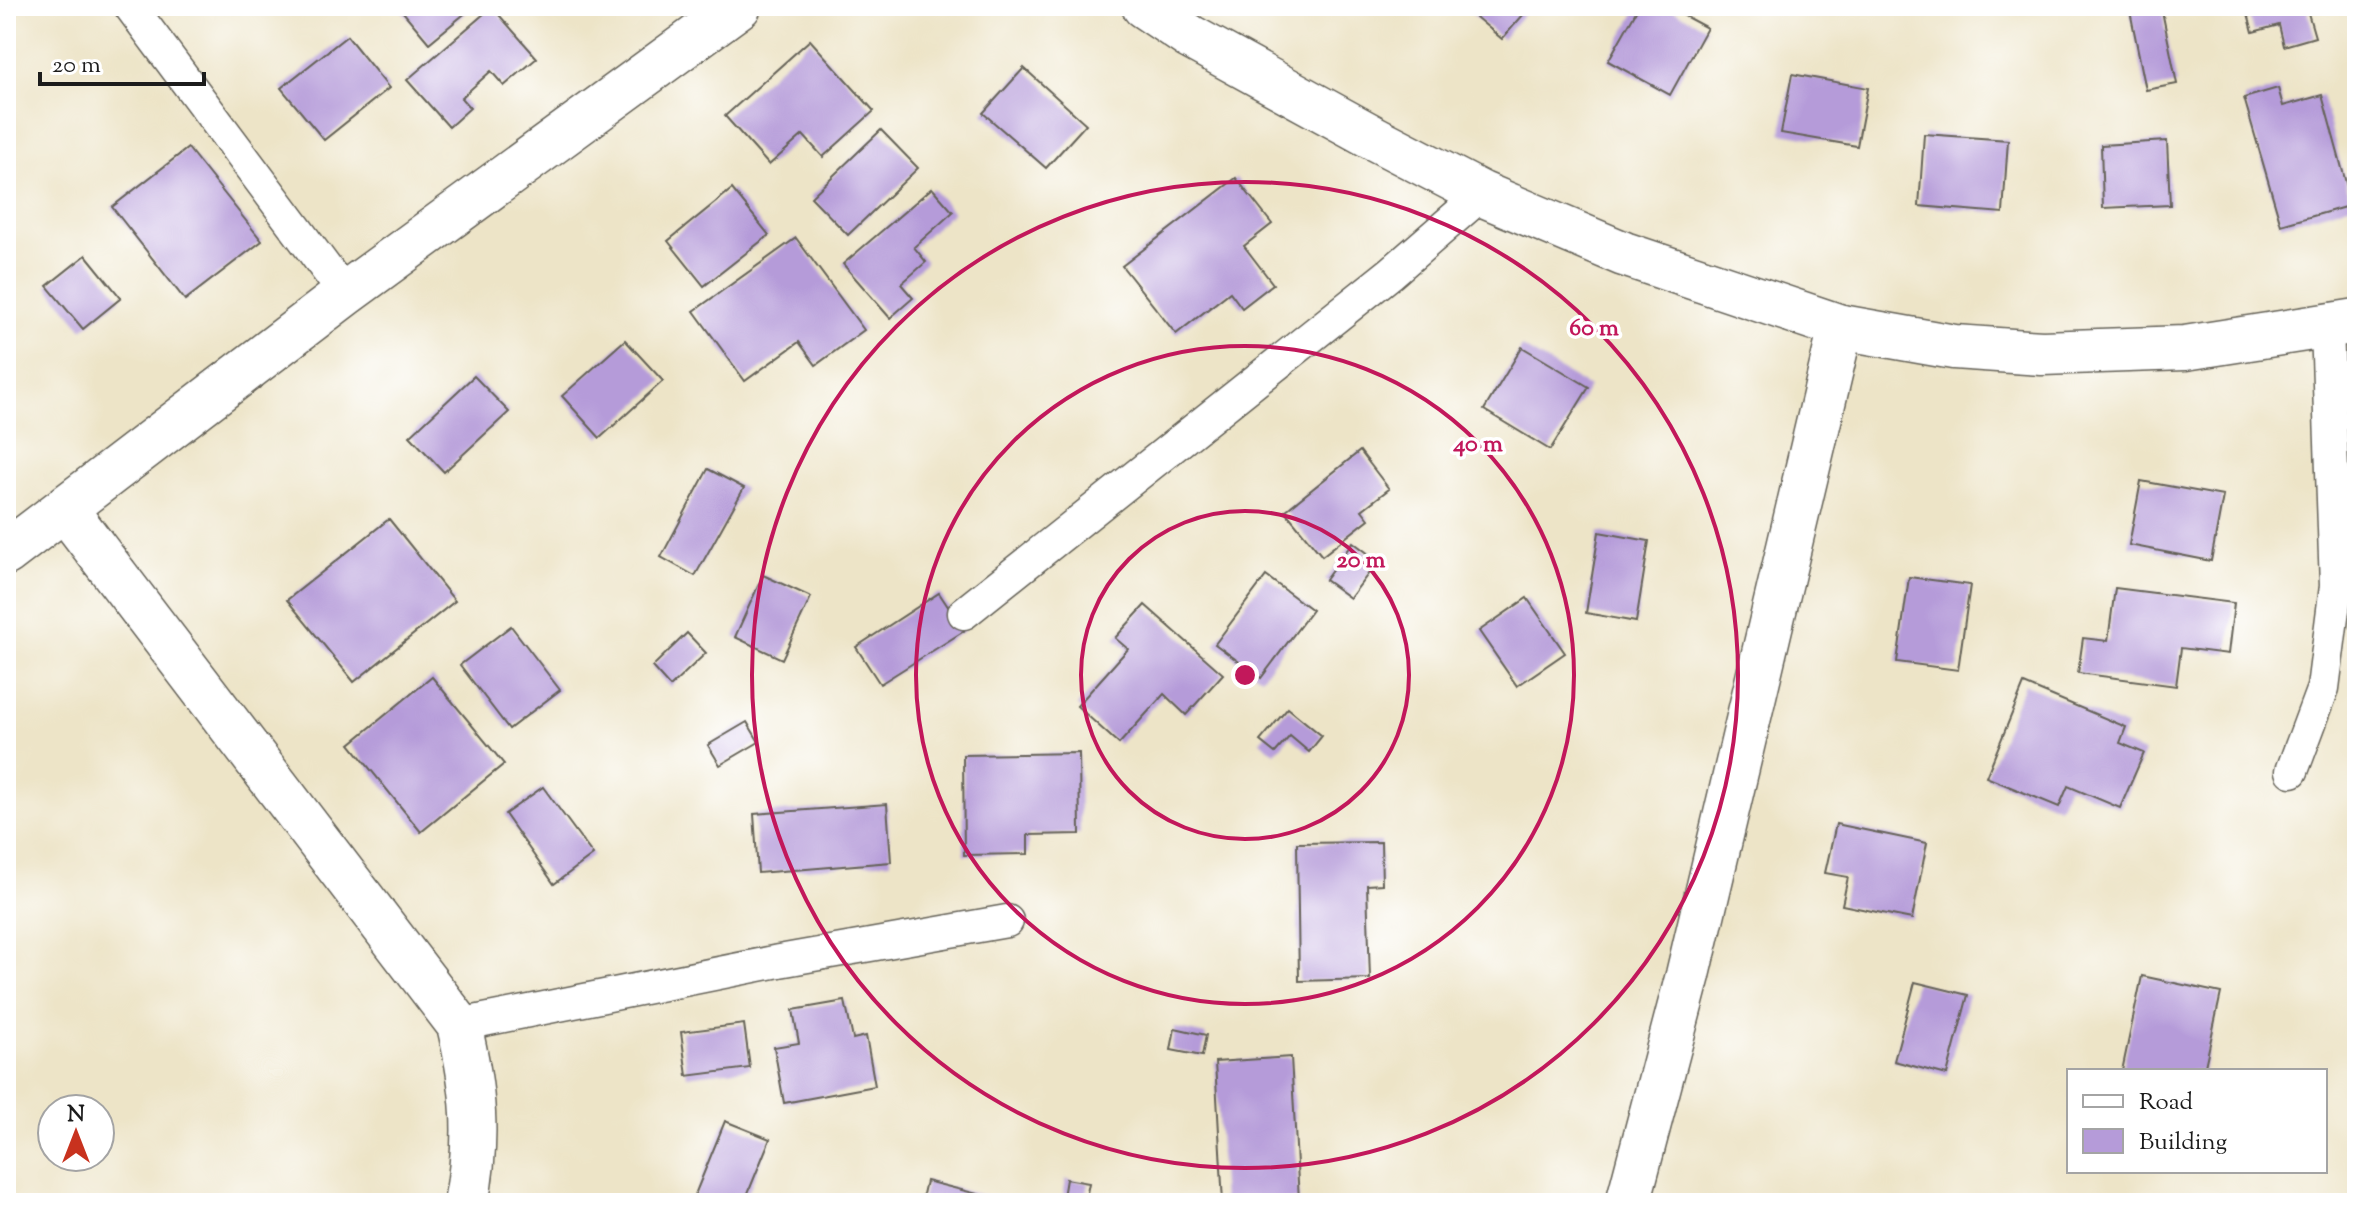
<svg xmlns="http://www.w3.org/2000/svg" width="2363" height="1209" viewBox="0 0 2363 1209" font-family="'Sorts Mill Goudy',serif">
	<style>
		.building { fill: #b59bd9 }
		.lines { fill: none; stroke-linecap: round; stroke-linejoin: round }
		.service-casing { stroke: #656258; stroke-width: 35 }
		.minor-casing { stroke: #656258; stroke-width: 47 }
		.service { stroke: #fff; stroke-width: 32 }
		.minor { stroke: #fff; stroke-width: 44 }
		.ring { fill: none; stroke: #c2185b; stroke-width: 4 }
		.centre { fill: #c2185b; stroke: #fff; stroke-width: 4 }
		.ring-label { font-size: 24px; text-anchor: middle; font-weight: bold; fill: #c2185b; stroke: #fff; stroke-width: 7; stroke-linejoin: round; paint-order: stroke }
	</style>
	<rect width="100%" height="100%" fill="#fff"/>
	<filter id="ink" filterUnits="userSpaceOnUse"><feTurbulence type="fractalNoise" baseFrequency=".0125" numOctaves="2"/><feDisplacementMap in="SourceGraphic" scale="16" xChannelSelector="R" yChannelSelector="G"/><feConvolveMatrix kernelMatrix="1 2 1 2 8 2 1 2 1" color-interpolation-filters="sRGB"/></filter>
	<filter id="wash" filterUnits="userSpaceOnUse"><feTurbulence type="fractalNoise" baseFrequency=".006" numOctaves="4" result="noise"/><feDisplacementMap in="SourceGraphic" scale="32" xChannelSelector="R" yChannelSelector="G"/><feGaussianBlur stdDeviation="1.8" result="paint"/><feColorMatrix in="noise" values="0 0 0 0 0 0 0 0 0 0 0 0 0 0 0 0 0 1.4 0 .05"/><feComposite in="paint" operator="in"/></filter>
	<g filter="url(#wash)">
		<rect width="100%" height="100%" fill="#ede4c7"/>
		<g id="blocks">
			<g class="building">
				<path d="M 398,6 L 474,6 L 429,43 Z"/>
				<path d="M 1477,6 L 1531,6 L 1502,39 L 1471,13 Z"/>
				<path d="M 1639,6 L 1666,6 L 1707,28 L 1670,95 L 1608,61 Z"/>
				<path d="M 2129,6 L 2161,6 L 2177,84 L 2146,90 Z"/>
				<path d="M 2246,6 L 2306,6 L 2315,37 L 2284,46 L 2279,25 L 2253,32 Z"/>
				<path d="M 492,7 L 537,58 L 504,86 L 491,71 L 461,98 L 470,108 L 449,127 L 407,80 Z"/>
				<path d="M 347,36 L 389,88 L 324,140 L 281,88 Z"/>
				<path d="M 810,40 L 874,111 L 823,157 L 803,135 L 769,165 L 725,116 Z"/>
				<path d="M 1024,68 L 1086,124 L 1046,168 L 983,113 Z"/>
				<path d="M 1792,74 L 1868,88 L 1857,146 L 1781,133 Z"/>
				<path d="M 2278,88 L 2283,106 L 2322,95 L 2352,205 L 2281,225 L 2244,98 Z"/>
				<path d="M 881,130 L 918,168 L 848,235 L 811,197 Z"/>
				<path d="M 1924,134 L 2008,140 L 2003,213 L 1919,206 Z"/>
				<path d="M 2167,141 L 2170,205 L 2103,208 L 2101,145 Z"/>
				<path d="M 188,148 L 262,241 L 185,300 L 112,207 Z"/>
				<path d="M 1236,178 L 1272,224 L 1244,246 L 1273,284 L 1242,308 L 1230,292 L 1176,334 L 1122,266 Z"/>
				<path d="M 932,188 L 953,212 L 914,247 L 926,262 L 901,284 L 913,298 L 890,318 L 843,264 Z"/>
				<path d="M 732,189 L 769,235 L 704,286 L 668,241 Z"/>
				<path d="M 796,238 L 864,330 L 816,365 L 799,342 L 745,381 L 694,311 Z"/>
				<path d="M 86,255 L 121,298 L 83,329 L 47,286 Z"/>
				<path d="M 625,340 L 663,381 L 600,438 L 562,396 Z"/>
				<path d="M 1522,347 L 1589,387 L 1550,450 L 1484,410 Z"/>
				<path d="M 474,376 L 509,412 L 444,472 L 410,436 Z"/>
				<path d="M 1360,451 L 1389,489 L 1362,510 L 1369,519 L 1322,556 L 1285,511 Z"/>
				<path d="M 708,469 L 744,488 L 695,576 L 661,557 Z"/>
				<path d="M 2141,481 L 2223,496 L 2211,561 L 2129,545 Z"/>
				<path d="M 389,519 L 455,601 L 354,682 L 287,600 Z"/>
				<path d="M 1599,532 L 1649,541 L 1636,622 L 1586,613 Z"/>
				<path d="M 1353,542 L 1378,561 L 1350,598 L 1325,580 Z"/>
				<path d="M 763,575 L 811,597 L 782,659 L 735,637 Z"/>
				<path d="M 1266,576 L 1312,610 L 1261,678 L 1215,644 Z"/>
				<path d="M 1909,577 L 1970,585 L 1958,670 L 1897,662 Z"/>
				<path d="M 2115,588 L 2234,603 L 2228,654 L 2181,648 L 2176,686 L 2078,673 L 2083,638 L 2108,641 Z"/>
				<path d="M 939,593 L 964,631 L 880,684 L 856,647 Z"/>
				<path d="M 1527,598 L 1565,653 L 1517,686 L 1479,631 Z"/>
				<path d="M 1145,605 L 1223,674 L 1186,715 L 1164,694 L 1119,744 L 1077,706 L 1128,649 L 1115,638 Z"/>
				<path d="M 511,626 L 560,690 L 509,729 L 460,665 Z"/>
				<path d="M 687,633 L 706,653 L 670,687 L 652,667 Z"/>
				<path d="M 432,677 L 504,764 L 421,832 L 350,744 Z"/>
				<path d="M 2024,684 L 2126,727 L 2120,743 L 2144,753 L 2120,808 L 2068,786 L 2059,807 L 1986,777 Z"/>
				<path d="M 1288,708 L 1322,736 L 1309,752 L 1290,736 L 1275,753 L 1260,741 Z"/>
				<path d="M 747,722 L 759,742 L 720,765 L 708,745 Z"/>
				<path d="M 1079,753 L 1080,834 L 1028,835 L 1028,854 L 964,855 L 963,755 Z"/>
				<path d="M 543,787 L 593,855 L 554,884 L 505,814 Z"/>
				<path d="M 887,804 L 891,862 L 758,873 L 754,814 Z"/>
				<path d="M 1836,824 L 1927,843 L 1912,919 L 1842,905 L 1848,877 L 1825,873 Z"/>
				<path d="M 1381,842 L 1382,884 L 1367,885 L 1370,979 L 1299,981 L 1297,843 Z"/>
				<path d="M 2142,976 L 2221,993 L 2204,1071 L 2122,1071 Z"/>
				<path d="M 1915,982 L 1968,995 L 1947,1075 L 1894,1061 Z"/>
				<path d="M 845,1001 L 853,1039 L 866,1036 L 875,1086 L 784,1103 L 774,1047 L 799,1043 L 793,1010 Z"/>
				<path d="M 744,1024 L 750,1068 L 687,1076 L 681,1032 Z"/>
				<path d="M 1175,1028 L 1206,1035 L 1202,1056 L 1171,1050 Z"/>
				<path d="M 1291,1057 L 1299,1200 L 1223,1203 L 1215,1062 Z"/>
				<path d="M 725,1121 L 770,1139 L 744,1203 L 708,1203 L 694,1197 Z"/>
				<path d="M 1066,1179 L 1089,1183 L 1085,1203 L 1062,1203 Z"/>
				<path d="M 926,1181 L 1009,1202 L 1009,1203 L 921,1203 Z"/>
			</g>
		</g>
	</g>
	<g filter="url(#ink)">
		<use href="#blocks" fill-opacity="0" stroke="#656258" stroke-width="2"/>
		<g class="lines">
			<defs>
				<g id="service">
					<path d="M 130,6 L 345,294"/>
					<path d="M 964,613 L 1391,273 L 1482,194"/>
					<path d="M 2292,771 L 2323,688 L 2336,586 L 2327,327"/>
					<path d="M 459,1025 L 779,961 L 1007,921"/>
				</g>
				<g id="minor">
					<path d="M 1144,6 L 1190,37 L 1376,139 L 1482,194 L 1624,254 L 1841,327 L 1954,347 L 2042,353 L 2185,348 L 2357,321"/>
					<path d="M 65,509 L 459,1025 C 474,1088 479,1138 466,1203"/>
					<path d="M 6,553 L 345,294 L 739,6"/>
					<path d="M 1628,1203 L 1688,975 L 1841,327"/>
				</g>
			</defs>
			<use href="#service" class="service-casing"/>
			<use href="#minor" class="minor-casing"/>
			<use href="#service" class="service"/>
			<use href="#minor" class="minor"/>
		</g>
	</g>
	<g class="ring">
		<circle cx="1245" cy="675" r="164"/>
		<circle cx="1245" cy="675" r="329"/>
		<circle cx="1245" cy="675" r="493"/>
	</g>
	<circle cx="1245" cy="675" r="12" class="centre"/>
	<g class="ring-label">
		<text x="1594" y="335">60 m</text>
		<text x="1478" y="451">40 m</text>
		<text x="1361" y="567">20 m</text>
	</g>
	<rect width="2363" height="1209" fill="none" stroke="#fff" stroke-width="32"/>
	<rect x="2067" y="1069" width="260" height="104" fill="#ffffff" stroke="#a4a4a4" stroke-width="2"/>
	<rect x="2083" y="1095" width="40" height="12" fill="#ffffff" stroke="#a4a4a4" stroke-width="2"/>
	<text x="2139" y="1109" font-size="24" fill="#1c1c1c">Road</text>
	<rect x="2083" y="1129" width="40" height="24" fill="#b59bd9" stroke="#a4a4a4" stroke-width="2"/>
	<text x="2139" y="1149" font-size="24" fill="#1c1c1c">Building</text>
	<g transform="translate(76 1133)"><circle r="38" fill="#ffffff" stroke="#a4a4a4" stroke-width="2"/>
	<path d="M0-6L14 30L0 20L-14 30Z" fill="#c8321e"/>
	<text y="-12" font-size="22" font-weight="bold" text-anchor="middle" fill="#1c1c1c">N</text>
	</g>
	<path d="M40 72v12h164v-12" fill="none" stroke="#1c1c1c" stroke-width="4"/>
	<text x="52" y="72" font-size="24" fill="#1c1c1c" stroke="#ffffff" stroke-width="6" paint-order="stroke">20 m</text>
</svg>
